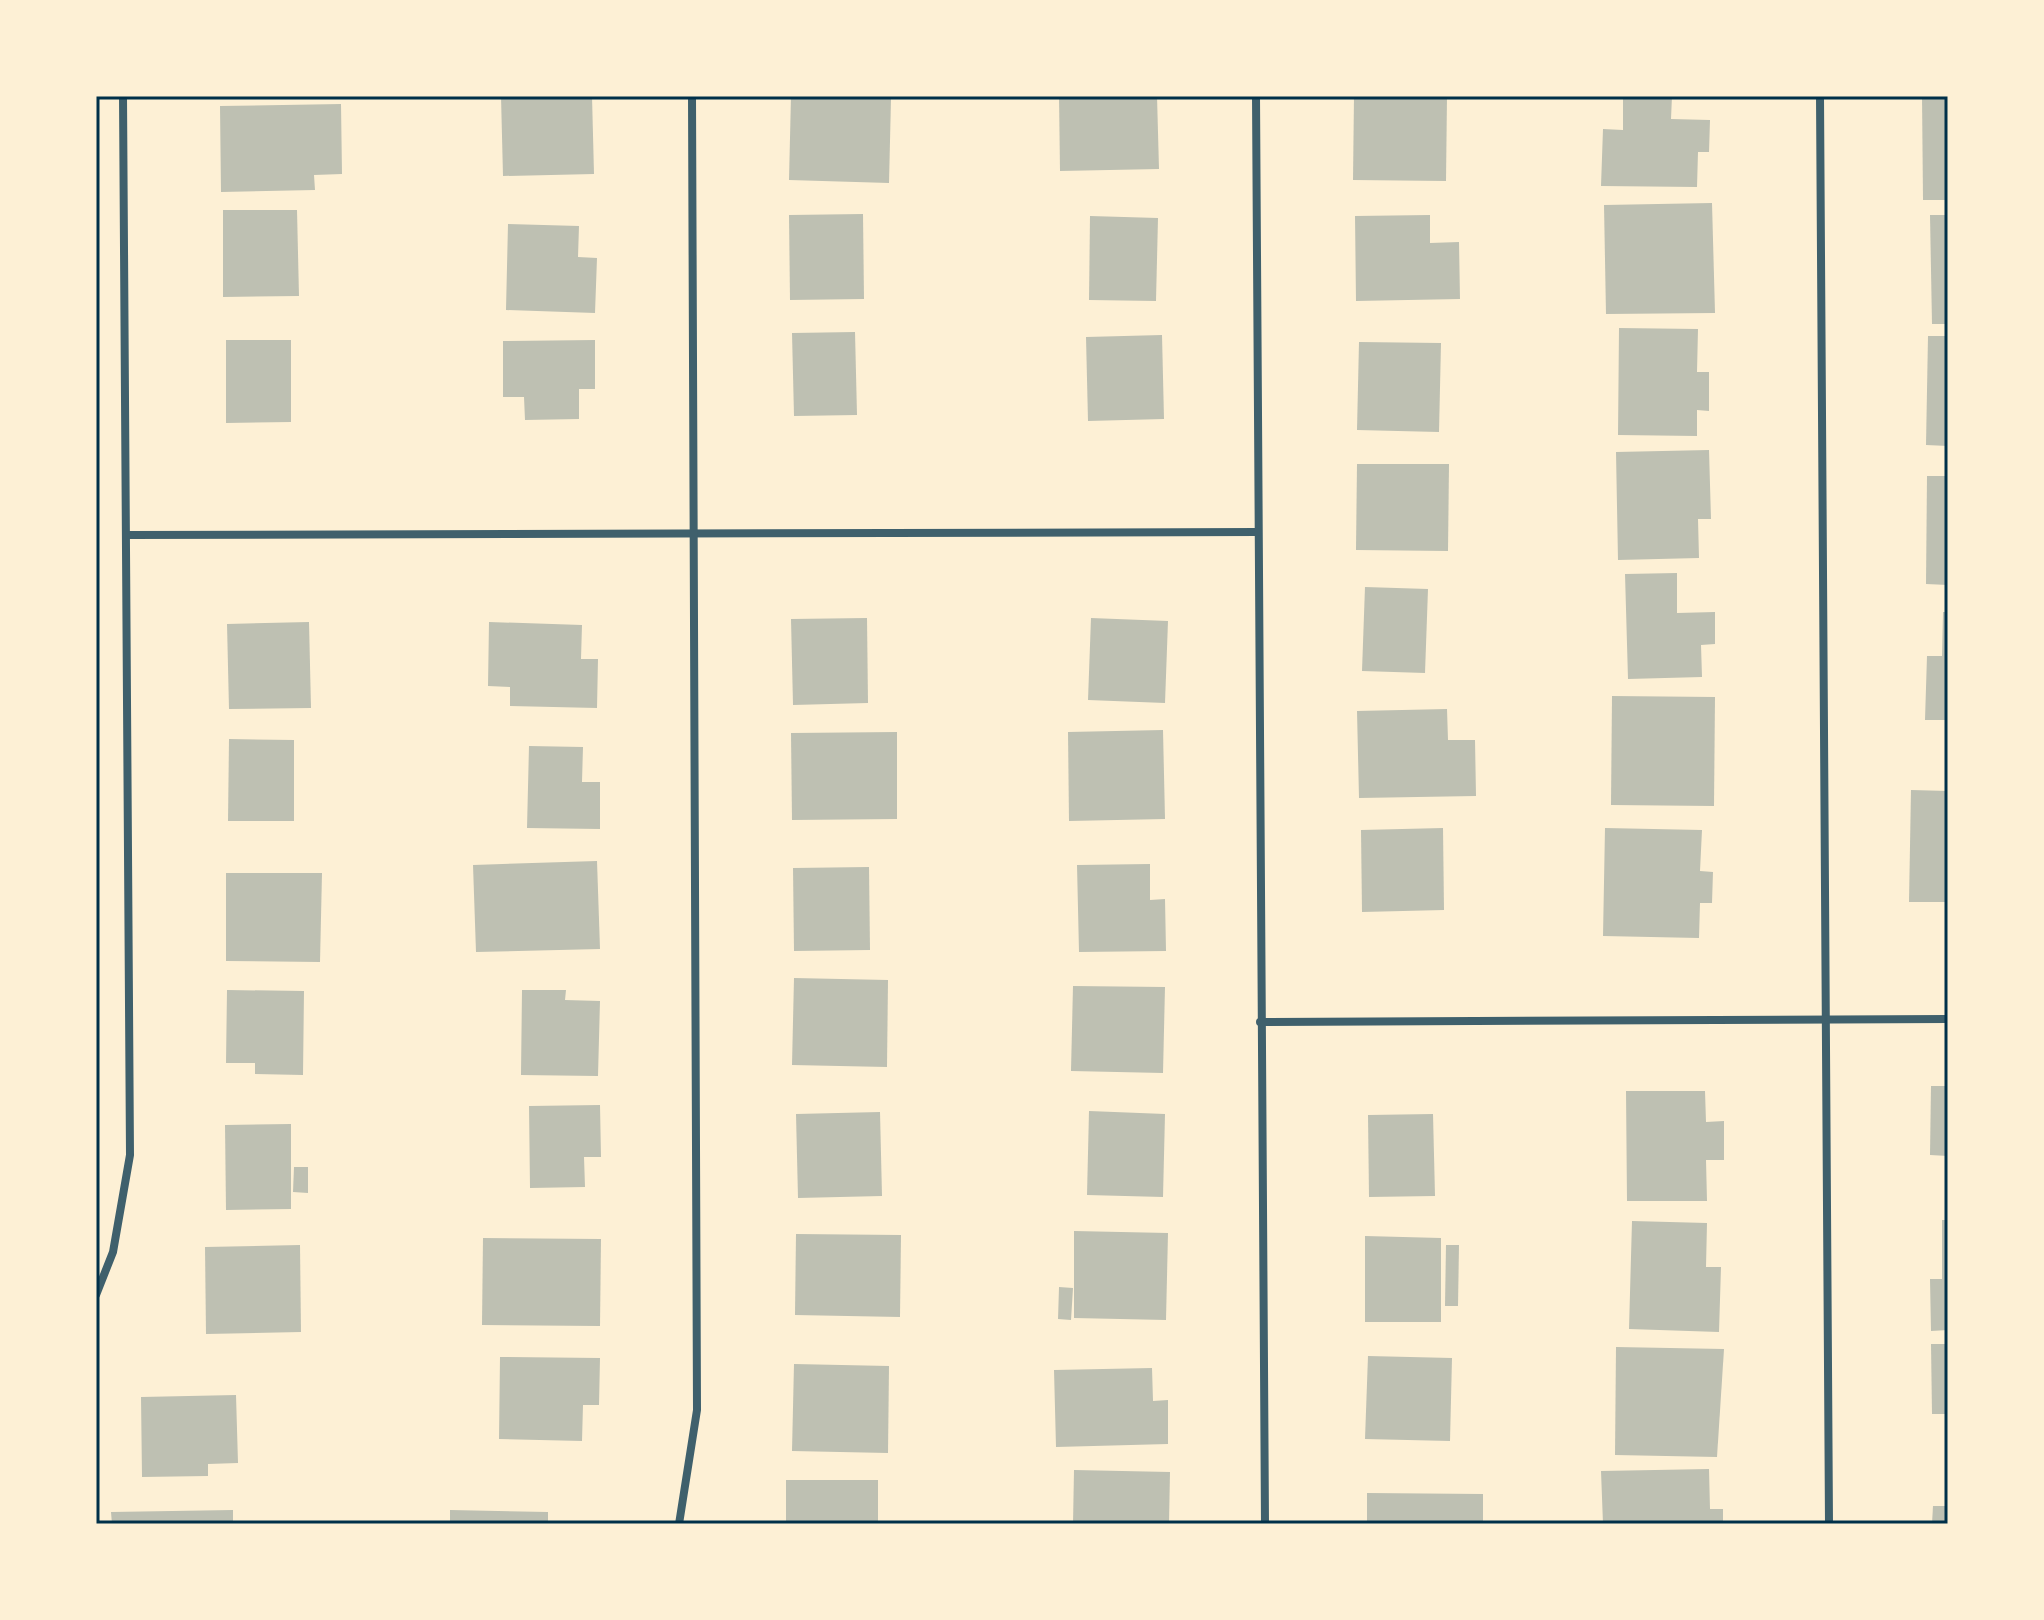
<svg xmlns="http://www.w3.org/2000/svg" width="2044" height="1620" viewBox="0 0 2044 1620" font-family="Roboto,sans-serif">
	<style>
		.building { fill: #bec0b2 }
		.lines { fill: none; stroke-linecap: round; stroke-linejoin: round }
		.minor { stroke: #3f606c; stroke-width: 8 }
		.neatline { fill: none; stroke: #003049; stroke-width: 3 }
	</style>
	<rect width="100%" height="100%" fill="#fdf0d5"/>
	<g class="building">
		<path d="M 501,96 L 592,96 L 594,174 L 503,176 Z"/>
		<path d="M 791,96 L 891,99 L 889,183 L 789,180 Z"/>
		<path d="M 1059,96 L 1157,96 L 1159,169 L 1060,171 Z"/>
		<path d="M 1354,96 L 1447,97 L 1446,181 L 1353,180 Z"/>
		<path d="M 1623,96 L 1672,96 L 1671,119 L 1710,120 L 1709,152 L 1698,152 L 1697,187 L 1601,186 L 1603,129 L 1623,130 Z"/>
		<path d="M 1922,96 L 1948,96 L 1948,200 L 1923,200 Z"/>
		<path d="M 341,104 L 342,174 L 314,175 L 315,190 L 221,192 L 220,106 Z"/>
		<path d="M 1712,203 L 1715,313 L 1606,314 L 1604,205 Z"/>
		<path d="M 223,210 L 297,210 L 299,296 L 223,297 Z"/>
		<path d="M 863,214 L 864,299 L 790,300 L 789,215 Z"/>
		<path d="M 1430,215 L 1430,243 L 1459,242 L 1460,299 L 1356,301 L 1355,216 Z"/>
		<path d="M 1930,215 L 1948,215 L 1948,324 L 1932,324 Z"/>
		<path d="M 1090,216 L 1158,218 L 1156,301 L 1089,300 Z"/>
		<path d="M 508,224 L 579,226 L 578,257 L 597,258 L 595,313 L 506,310 Z"/>
		<path d="M 1619,328 L 1698,329 L 1697,372 L 1709,372 L 1709,411 L 1697,410 L 1697,436 L 1618,435 Z"/>
		<path d="M 855,332 L 857,415 L 794,416 L 792,333 Z"/>
		<path d="M 1162,335 L 1164,419 L 1088,421 L 1086,337 Z"/>
		<path d="M 1928,336 L 1948,336 L 1948,446 L 1926,445 Z"/>
		<path d="M 226,340 L 291,340 L 291,422 L 226,423 Z"/>
		<path d="M 595,340 L 595,389 L 579,389 L 579,419 L 525,420 L 524,397 L 503,397 L 503,341 Z"/>
		<path d="M 1359,342 L 1441,343 L 1439,432 L 1357,430 Z"/>
		<path d="M 1709,450 L 1711,519 L 1698,519 L 1699,558 L 1618,560 L 1616,452 Z"/>
		<path d="M 1357,464 L 1449,464 L 1448,551 L 1356,550 Z"/>
		<path d="M 1927,476 L 1948,476 L 1948,585 L 1926,584 Z"/>
		<path d="M 1677,573 L 1677,613 L 1715,612 L 1715,644 L 1701,645 L 1702,677 L 1628,679 L 1625,574 Z"/>
		<path d="M 1365,587 L 1428,589 L 1425,673 L 1362,671 Z"/>
		<path d="M 1943,612 L 1948,612 L 1948,720 L 1925,720 L 1927,656 L 1942,656 Z"/>
		<path d="M 867,618 L 868,703 L 793,705 L 791,619 Z"/>
		<path d="M 1091,618 L 1168,621 L 1165,703 L 1088,700 Z"/>
		<path d="M 309,622 L 311,708 L 229,709 L 227,624 Z"/>
		<path d="M 489,622 L 582,625 L 581,659 L 598,659 L 597,708 L 510,706 L 510,687 L 488,686 Z"/>
		<path d="M 1612,696 L 1715,697 L 1714,806 L 1611,805 Z"/>
		<path d="M 1447,709 L 1448,740 L 1475,740 L 1476,796 L 1359,798 L 1357,711 Z"/>
		<path d="M 1163,730 L 1165,819 L 1069,821 L 1068,732 Z"/>
		<path d="M 897,732 L 897,819 L 792,820 L 791,733 Z"/>
		<path d="M 229,739 L 294,740 L 294,821 L 228,821 Z"/>
		<path d="M 529,746 L 583,747 L 582,782 L 600,782 L 600,829 L 527,828 Z"/>
		<path d="M 1911,790 L 1948,791 L 1948,902 L 1909,902 Z"/>
		<path d="M 1443,828 L 1444,910 L 1362,912 L 1361,830 Z"/>
		<path d="M 1605,828 L 1702,830 L 1700,871 L 1713,872 L 1712,903 L 1700,903 L 1699,938 L 1603,936 Z"/>
		<path d="M 597,861 L 600,949 L 476,952 L 473,865 Z"/>
		<path d="M 1150,864 L 1150,900 L 1165,899 L 1166,951 L 1079,952 L 1077,865 Z"/>
		<path d="M 869,867 L 870,950 L 794,951 L 793,868 Z"/>
		<path d="M 226,873 L 322,873 L 320,962 L 226,961 Z"/>
		<path d="M 794,978 L 888,980 L 887,1067 L 792,1065 Z"/>
		<path d="M 1073,986 L 1165,987 L 1163,1073 L 1071,1071 Z"/>
		<path d="M 227,990 L 304,991 L 303,1075 L 255,1074 L 255,1063 L 226,1063 Z"/>
		<path d="M 522,990 L 566,990 L 565,1000 L 600,1001 L 598,1076 L 521,1075 Z"/>
		<path d="M 1931,1086 L 1948,1086 L 1948,1156 L 1930,1155 Z"/>
		<path d="M 1626,1091 L 1705,1091 L 1706,1122 L 1724,1121 L 1724,1160 L 1706,1160 L 1707,1201 L 1627,1201 Z"/>
		<path d="M 600,1105 L 601,1157 L 584,1157 L 585,1187 L 530,1188 L 529,1106 Z"/>
		<path d="M 1089,1111 L 1165,1114 L 1163,1197 L 1087,1195 Z"/>
		<path d="M 880,1112 L 882,1196 L 798,1198 L 796,1114 Z"/>
		<path d="M 1433,1114 L 1435,1196 L 1369,1197 L 1368,1115 Z"/>
		<path d="M 291,1124 L 291,1209 L 226,1210 L 225,1125 Z"/>
		<path d="M 294,1167 L 308,1167 L 308,1193 L 293,1192 Z"/>
		<path d="M 1942,1220 L 1948,1220 L 1948,1330 L 1931,1331 L 1930,1279 L 1942,1279 Z"/>
		<path d="M 1632,1221 L 1707,1223 L 1706,1267 L 1721,1267 L 1719,1332 L 1629,1329 Z"/>
		<path d="M 1074,1231 L 1168,1233 L 1166,1320 L 1074,1318 Z"/>
		<path d="M 796,1234 L 901,1235 L 900,1317 L 795,1315 Z"/>
		<path d="M 1365,1236 L 1441,1238 L 1441,1322 L 1365,1322 Z"/>
		<path d="M 483,1238 L 601,1239 L 600,1326 L 482,1325 Z"/>
		<path d="M 300,1245 L 301,1332 L 206,1334 L 205,1247 Z"/>
		<path d="M 1446,1245 L 1459,1245 L 1458,1306 L 1445,1306 Z"/>
		<path d="M 1059,1287 L 1073,1288 L 1071,1320 L 1058,1319 Z"/>
		<path d="M 1931,1344 L 1948,1344 L 1948,1414 L 1932,1414 Z"/>
		<path d="M 1616,1347 L 1724,1349 L 1717,1457 L 1615,1455 Z"/>
		<path d="M 1368,1356 L 1452,1358 L 1450,1441 L 1365,1439 Z"/>
		<path d="M 500,1357 L 600,1358 L 599,1405 L 583,1405 L 582,1441 L 499,1439 Z"/>
		<path d="M 794,1364 L 889,1366 L 888,1453 L 792,1451 Z"/>
		<path d="M 1152,1368 L 1153,1401 L 1168,1400 L 1168,1444 L 1056,1447 L 1054,1370 Z"/>
		<path d="M 236,1395 L 238,1463 L 208,1464 L 208,1476 L 142,1477 L 141,1397 Z"/>
		<path d="M 1709,1469 L 1710,1509 L 1723,1509 L 1723,1524 L 1603,1524 L 1601,1471 Z"/>
		<path d="M 1074,1470 L 1170,1472 L 1169,1523 L 1073,1524 Z"/>
		<rect x="786" y="1480" width="92" height="44"/>
		<path d="M 1367,1493 L 1483,1494 L 1483,1524 L 1367,1524 Z"/>
		<path d="M 1933,1506 L 1948,1506 L 1948,1524 L 1932,1524 Z"/>
		<path d="M 233,1510 L 233,1524 L 112,1524 L 111,1512 Z"/>
		<path d="M 450,1510 L 548,1512 L 548,1524 L 450,1524 Z"/>
	</g>
	<g class="lines">
		<g class="minor">
			<path d="M 1256,96 L 1265,1524"/>
			<path d="M 1820,96 L 1829,1524"/>
			<path d="M 127,535 L 1258,532"/>
			<path d="M 1260,1022 L 1948,1019"/>
			<path d="M 96,1295 L 113,1252 L 130,1155 L 123,96"/>
			<path d="M 679,1524 L 697,1410 L 692,96"/>
		</g>
	</g>
	<rect width="2044" height="1620" fill="none" stroke="#fdf0d5" stroke-width="196"/>
	<rect x="98" y="98" width="1848" height="1424" class="neatline"/>
</svg>
